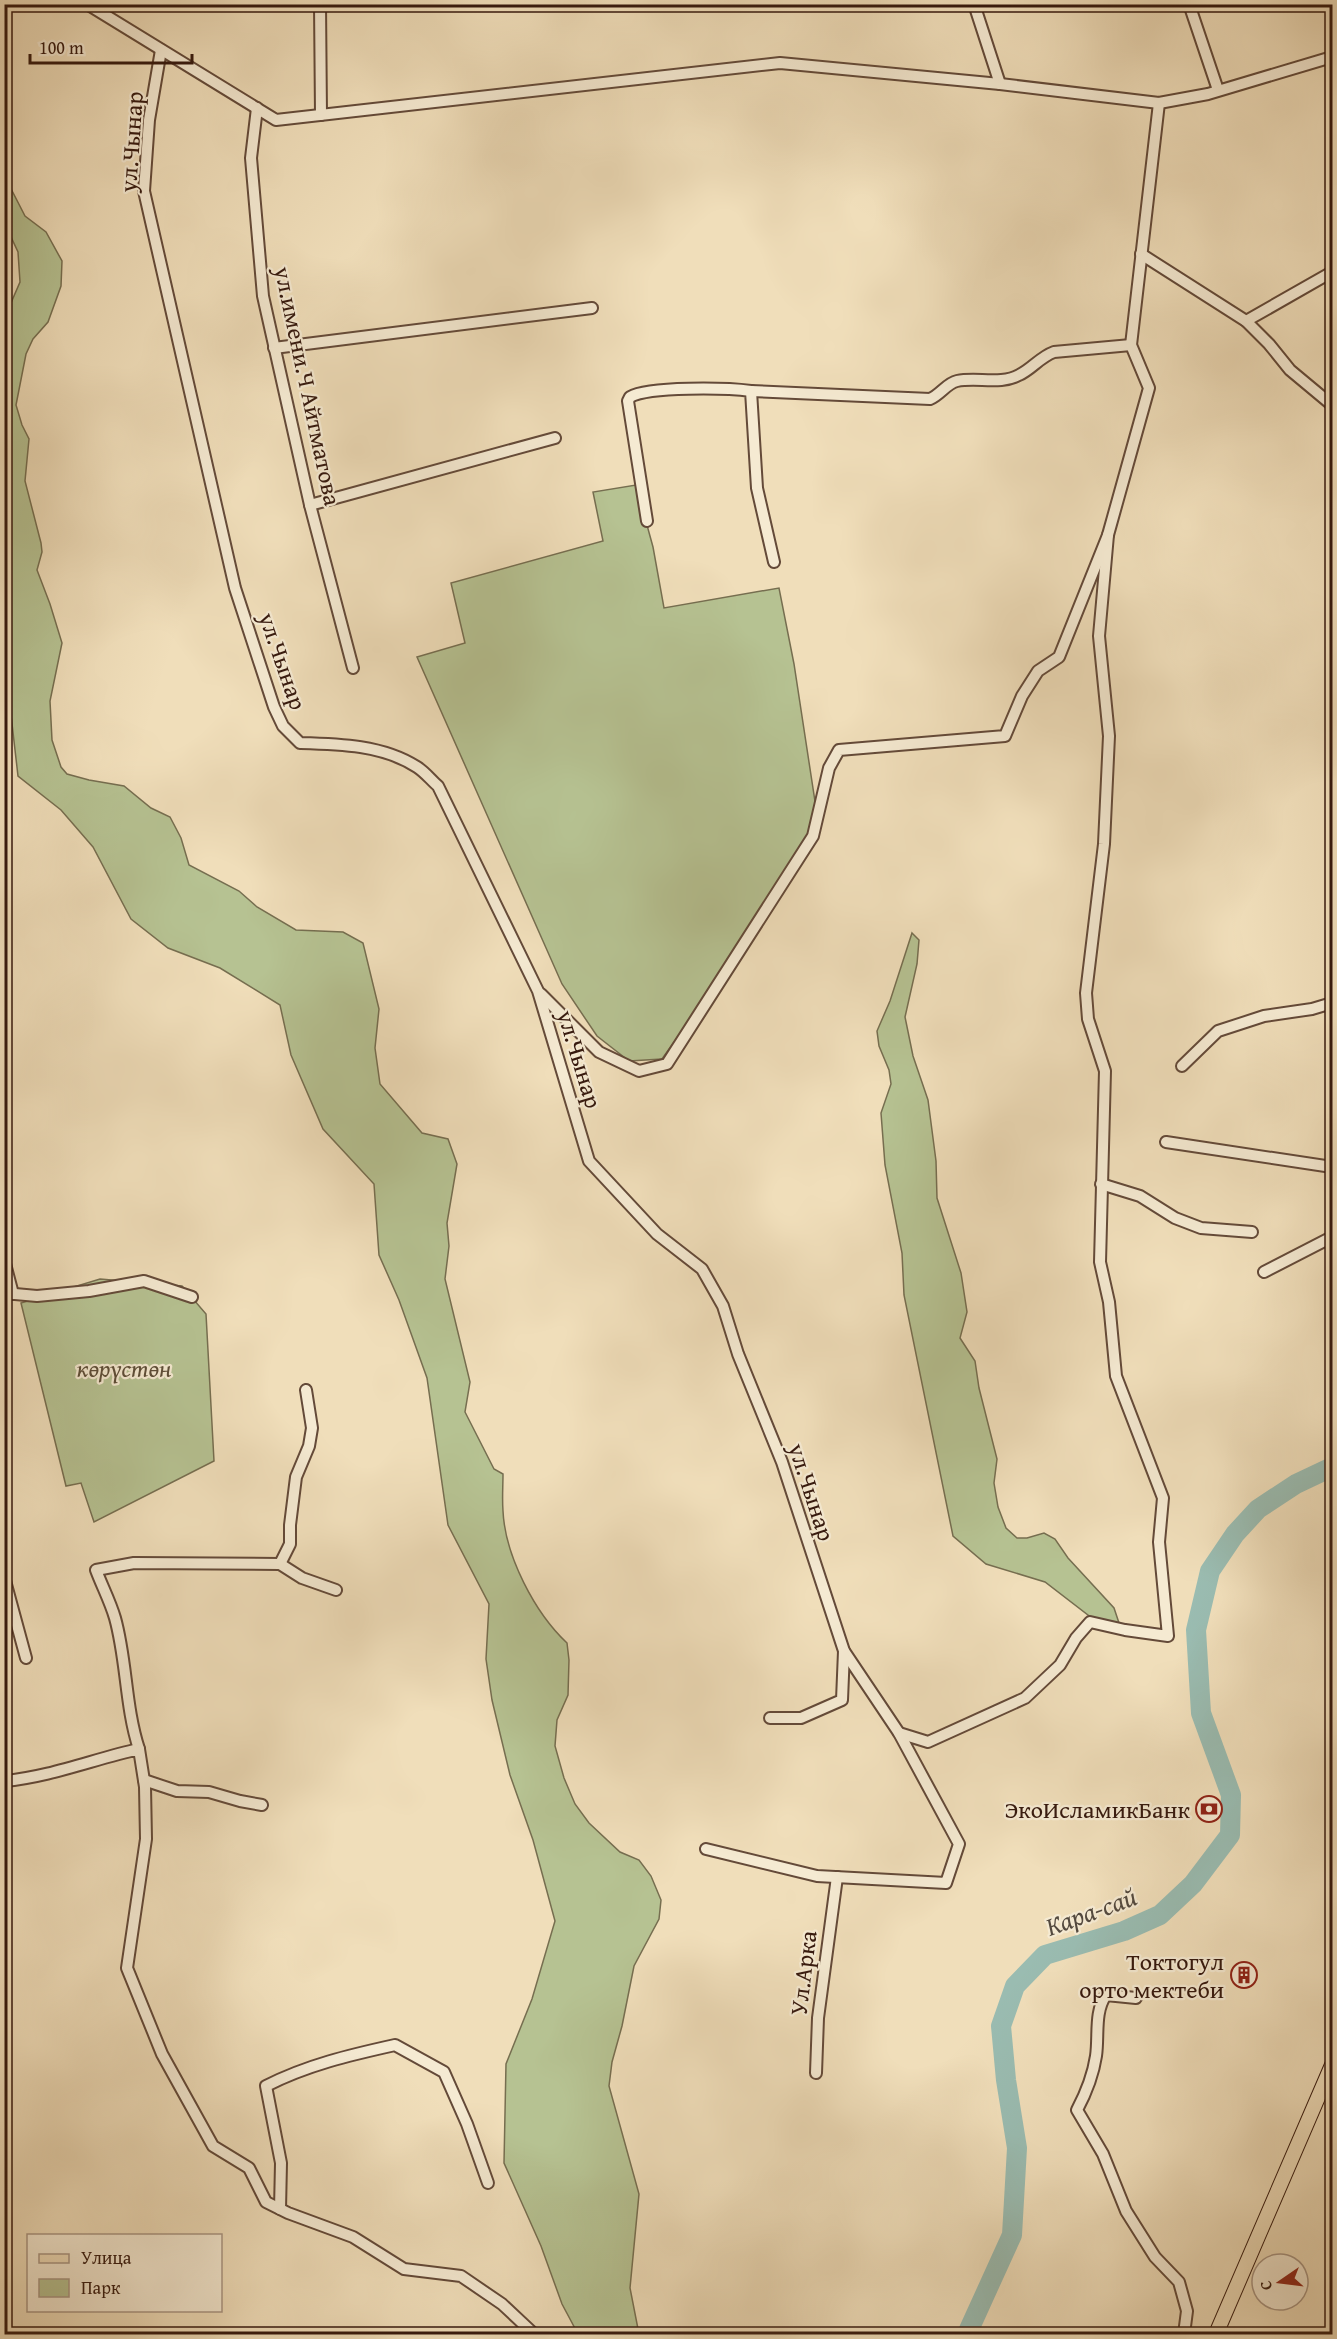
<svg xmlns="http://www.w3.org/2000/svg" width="1337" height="2339" viewBox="0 0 1337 2339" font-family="'Gentium Book Plus',serif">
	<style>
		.green { fill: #b6c292; stroke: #766e50; stroke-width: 1.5 }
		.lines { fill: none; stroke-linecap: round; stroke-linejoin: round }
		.river { stroke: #9abcb1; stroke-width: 20 }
		.minor-casing { stroke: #644a39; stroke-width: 14 }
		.major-casing { stroke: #36190e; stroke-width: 16 }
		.minor { stroke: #f5ead2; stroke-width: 10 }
		.major { stroke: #f0deba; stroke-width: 14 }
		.labels { text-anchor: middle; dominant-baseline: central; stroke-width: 4.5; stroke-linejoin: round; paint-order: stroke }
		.street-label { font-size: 24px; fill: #36190e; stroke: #f5ead2 }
		.park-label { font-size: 24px; font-style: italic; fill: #5c4c36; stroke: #f5ead2 }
		.poi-label { font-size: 24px; fill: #36190e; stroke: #f5ead2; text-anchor: end }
		.water-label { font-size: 26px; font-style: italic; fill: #544a3f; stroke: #f5ead2 }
	</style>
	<rect width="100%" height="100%" fill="#f0deba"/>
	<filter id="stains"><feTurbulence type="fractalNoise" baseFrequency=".00333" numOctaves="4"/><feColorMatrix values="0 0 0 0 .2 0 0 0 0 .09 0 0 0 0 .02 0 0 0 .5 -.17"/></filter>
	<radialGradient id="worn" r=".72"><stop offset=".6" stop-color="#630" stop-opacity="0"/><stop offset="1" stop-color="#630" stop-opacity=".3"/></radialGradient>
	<g class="green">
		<path d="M 5,177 L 25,216 L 46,232 L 62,261 L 61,286 L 48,322 L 33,339 L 26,354 L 16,405 L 22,425 L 29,439 L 25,481 L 41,543 L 42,552 L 37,570 L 50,604 L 62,643 L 50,701 L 52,740 L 61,767 L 67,774 L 89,780 L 124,786 L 151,808 L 170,817 L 181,838 L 189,865 L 239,891 L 257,907 L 296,930 L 343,932 L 363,943 L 379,1009 L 375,1048 L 380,1084 L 422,1133 L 448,1139 L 457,1164 L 447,1223 L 449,1246 L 445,1279 L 470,1382 L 465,1412 L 494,1469 L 503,1474 C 503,1486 502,1499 503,1511 C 505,1556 535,1613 567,1643 L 569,1660 L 568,1695 L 557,1720 L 555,1746 L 564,1778 L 575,1804 L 589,1823 L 620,1852 L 639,1860 L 651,1876 L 661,1900 L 659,1919 L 634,1966 L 622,2026 L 612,2062 L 609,2086 L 639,2194 L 630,2288 L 639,2334 L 578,2334 L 562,2304 L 541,2246 L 504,2163 L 506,2064 L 532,1999 L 555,1921 L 533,1840 L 510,1775 L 492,1700 L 486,1659 L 489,1604 L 448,1525 L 427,1378 L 399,1300 L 379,1255 L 374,1184 L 323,1129 L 291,1055 L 280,1005 L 220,968 L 168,948 L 131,919 L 93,847 L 61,810 L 18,776 L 4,654 L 4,319 L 20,282 L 18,252 L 5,224 Z"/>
		<path d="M 636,485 L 653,547 L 664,608 L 779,588 L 794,664 L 818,821 L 741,948 L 662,1059 L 629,1061 L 597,1036 L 562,984 L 417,657 L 465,643 L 451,583 L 603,541 L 593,492 Z"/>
		<path d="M 912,933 L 919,940 L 917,964 L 905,1017 L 913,1056 L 928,1100 L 936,1161 L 937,1198 L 961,1273 L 967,1312 L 960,1338 L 975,1361 L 979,1388 L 997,1459 L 994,1483 L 998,1507 L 1006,1528 L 1017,1538 L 1027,1538 L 1044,1533 L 1055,1539 L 1068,1558 L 1114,1608 L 1120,1626 L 1101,1625 L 1045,1582 L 986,1564 L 953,1536 L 904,1295 L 902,1253 L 885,1165 L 881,1113 L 891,1084 L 889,1070 L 879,1046 L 877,1031 L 890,1001 Z"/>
		<path d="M 100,1279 L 182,1286 L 206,1314 L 214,1461 L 94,1522 L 81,1483 L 66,1486 L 21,1303 Z"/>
	</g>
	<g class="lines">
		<path class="river" d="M 967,2334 L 1012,2235 L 1017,2148 L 1006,2080 L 1001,2026 L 1015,1986 L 1045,1955 L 1124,1931 L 1160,1915 L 1193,1884 L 1230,1835 L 1231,1795 L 1201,1713 L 1196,1630 L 1210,1571 L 1235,1534 L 1258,1509 L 1296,1484 L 1332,1467"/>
		<defs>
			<g id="minor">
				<path d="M 87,4 L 276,120 L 780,63 L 1000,84 L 1159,103 L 1208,94 L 1332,57"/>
				<path d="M 320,4 L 321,115"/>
				<path d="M 974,4 L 1000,84"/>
				<path d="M 1189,4 L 1218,90"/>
				<path d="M 161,50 L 149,120 L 144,191 L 235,588 L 274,707 L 283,726 L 300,743 C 339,744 383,745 417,767 C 425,772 431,780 438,786 L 538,991 L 589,1161 L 657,1234 L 702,1269 L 723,1306 L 738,1354 L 782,1462 L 844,1651 L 899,1733 L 959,1844 L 946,1883 L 817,1876 L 706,1849"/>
				<path d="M 257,108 L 251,158 L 263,296 L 310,505 L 353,668"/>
				<path d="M 1141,254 L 1246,321 L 1269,344 L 1290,370 L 1332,405"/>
				<path d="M 1246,321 L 1332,272"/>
				<path d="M 274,348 L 592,308"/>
				<path d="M 751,391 L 930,399 C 940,395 947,383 957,381 C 977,377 1001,385 1019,375 C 1032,369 1040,357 1054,352 L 1131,345"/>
				<path d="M 310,505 L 555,438"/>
				<path d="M 647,521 L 628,401 L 630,397 C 649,386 727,388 751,391 L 757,488 L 774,562"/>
				<path d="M 541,994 L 599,1052 L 639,1071 L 667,1064 L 813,836 L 829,768 L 839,750 L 1005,736 L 1022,696 L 1038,671 L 1059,657 L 1108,535 L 1149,388 L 1131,345 L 1159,103"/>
				<path d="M 1182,1066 L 1218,1031 L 1264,1016 L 1312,1009 L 1332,1003"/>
				<path d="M 1166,1142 L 1332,1167"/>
				<path d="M 1101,1184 L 1140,1196 L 1175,1218 L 1201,1228 L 1252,1232"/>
				<path d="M 4,1260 L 13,1294"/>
				<path d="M 1264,1272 L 1332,1237"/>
				<path d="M 4,1293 L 37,1296 L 89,1291 L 144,1281 L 192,1297"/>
				<path d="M 280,1564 L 290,1544 L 290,1525 L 296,1477 L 309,1446 L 312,1428 L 306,1390"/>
				<path d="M 4,1577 L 26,1658"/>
				<path d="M 770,1718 L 801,1718 L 842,1700 L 844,1651"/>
				<path d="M 899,1733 L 928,1742 L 1025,1698 L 1060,1665 L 1076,1638 L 1090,1622 L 1125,1630 L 1168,1636 L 1159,1542 L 1163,1498 L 1116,1376 L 1109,1302 L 1100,1262 L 1105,1071 L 1088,1019 L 1086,993 L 1104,844 L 1109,736 L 1099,636 L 1108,535"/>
				<path d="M 139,1749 C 125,1706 127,1661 115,1618 C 110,1601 102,1586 96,1570 L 134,1563 L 280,1564 L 302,1578 L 336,1590"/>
				<path d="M 144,1780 L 177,1791 L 209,1792 L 240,1801 L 262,1805"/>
				<path d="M 4,1781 C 50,1777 94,1759 139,1749 L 145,1787 L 146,1839 L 127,1968 L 162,2054 L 213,2146 L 249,2168 L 266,2202 L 288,2213 L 353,2237 L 404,2269 L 461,2276 L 502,2304 L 534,2334"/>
				<path d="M 1136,1998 L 1106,1995 C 1094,2012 1099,2036 1096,2056 C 1093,2076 1086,2093 1077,2110 L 1103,2154 L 1126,2211 L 1155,2257 L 1179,2282 L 1187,2311 L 1184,2334"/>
				<path d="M 816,2073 L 818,2018 L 837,1877"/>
				<path d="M 280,2209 L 281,2163 L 266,2086 C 307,2065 350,2055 395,2045 L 444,2072 L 467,2124 L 488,2183"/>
			</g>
			<path id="major" d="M 1216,2334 L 1332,2065"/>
		</defs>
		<use href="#minor" class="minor-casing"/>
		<use href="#major" class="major-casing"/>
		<use href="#minor" class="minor"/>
		<use href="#major" class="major"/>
	</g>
	<defs>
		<symbol id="bank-ring" viewBox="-11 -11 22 22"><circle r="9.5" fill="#f5ead2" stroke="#8f2418" stroke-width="1.5"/><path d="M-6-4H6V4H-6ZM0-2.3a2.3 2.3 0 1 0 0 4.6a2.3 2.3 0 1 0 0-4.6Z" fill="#8f2418"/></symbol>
		<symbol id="building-ring" viewBox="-11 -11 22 22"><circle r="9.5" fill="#f5ead2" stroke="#8f2418" stroke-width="1.5"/><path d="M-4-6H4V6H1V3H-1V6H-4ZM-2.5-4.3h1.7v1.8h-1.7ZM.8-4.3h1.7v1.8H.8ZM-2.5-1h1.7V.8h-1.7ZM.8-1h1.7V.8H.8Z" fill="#8f2418"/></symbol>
	</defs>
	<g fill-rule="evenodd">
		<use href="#bank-ring" x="1194" y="1794" width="30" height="30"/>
		<use href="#building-ring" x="1229" y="1960" width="30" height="30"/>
	</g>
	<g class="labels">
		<g class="street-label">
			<text transform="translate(131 142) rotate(-86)">ул.Чынар</text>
			<text transform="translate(308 386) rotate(78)">ул.имени.Ч Айтматова</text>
			<text transform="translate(283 661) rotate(71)">ул.Чынар</text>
			<text transform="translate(580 1059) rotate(73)">ул.Чынар</text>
			<text transform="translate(812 1492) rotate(72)">ул.Чынар</text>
			<text transform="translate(803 1973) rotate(-83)">Ул.Арка</text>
		</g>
		<g class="park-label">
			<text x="124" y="1368">көрүстөн</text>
		</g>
		<g class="poi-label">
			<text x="1190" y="1809">ЭкоИсламикБанк</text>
			<text x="1224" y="1961">Токтогул<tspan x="1224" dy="28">орто мектеби</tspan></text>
		</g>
		<g class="water-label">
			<text transform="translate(1091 1911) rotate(-20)">Кара-сай</text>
		</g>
	</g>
	<rect width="1337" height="2339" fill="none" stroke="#f0deba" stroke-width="24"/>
	<rect x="6" y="6" width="1325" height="2327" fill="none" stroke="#36190e" stroke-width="3"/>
	<rect x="12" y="12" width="1313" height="2315" fill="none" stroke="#36190e" stroke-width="1.5"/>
	<rect x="27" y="2234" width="195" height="78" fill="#f5ead2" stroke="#a99684" stroke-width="1.5"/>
	<rect x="39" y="2254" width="30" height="9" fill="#f0deba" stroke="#a99684" stroke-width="1.5"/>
	<text x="81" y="2264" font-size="18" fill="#36190e">Улица</text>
	<rect x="39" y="2279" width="30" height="18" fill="#b6c292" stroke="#a99684" stroke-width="1.5"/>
	<text x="81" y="2294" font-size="18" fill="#36190e">Парк</text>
	<g transform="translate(1280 2282) rotate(256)"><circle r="28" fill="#f5ead2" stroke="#a99684" stroke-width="1.5"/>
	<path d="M0-4.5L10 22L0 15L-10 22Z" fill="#8f2418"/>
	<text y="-9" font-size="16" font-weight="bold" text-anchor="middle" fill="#36190e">С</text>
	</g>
	<path d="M30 54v9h162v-9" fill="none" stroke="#36190e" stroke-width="3"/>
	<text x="39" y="54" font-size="18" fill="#36190e" stroke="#f5ead2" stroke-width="4.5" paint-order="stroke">100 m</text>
	<rect width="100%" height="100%" filter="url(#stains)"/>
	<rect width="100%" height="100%" fill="url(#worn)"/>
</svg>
